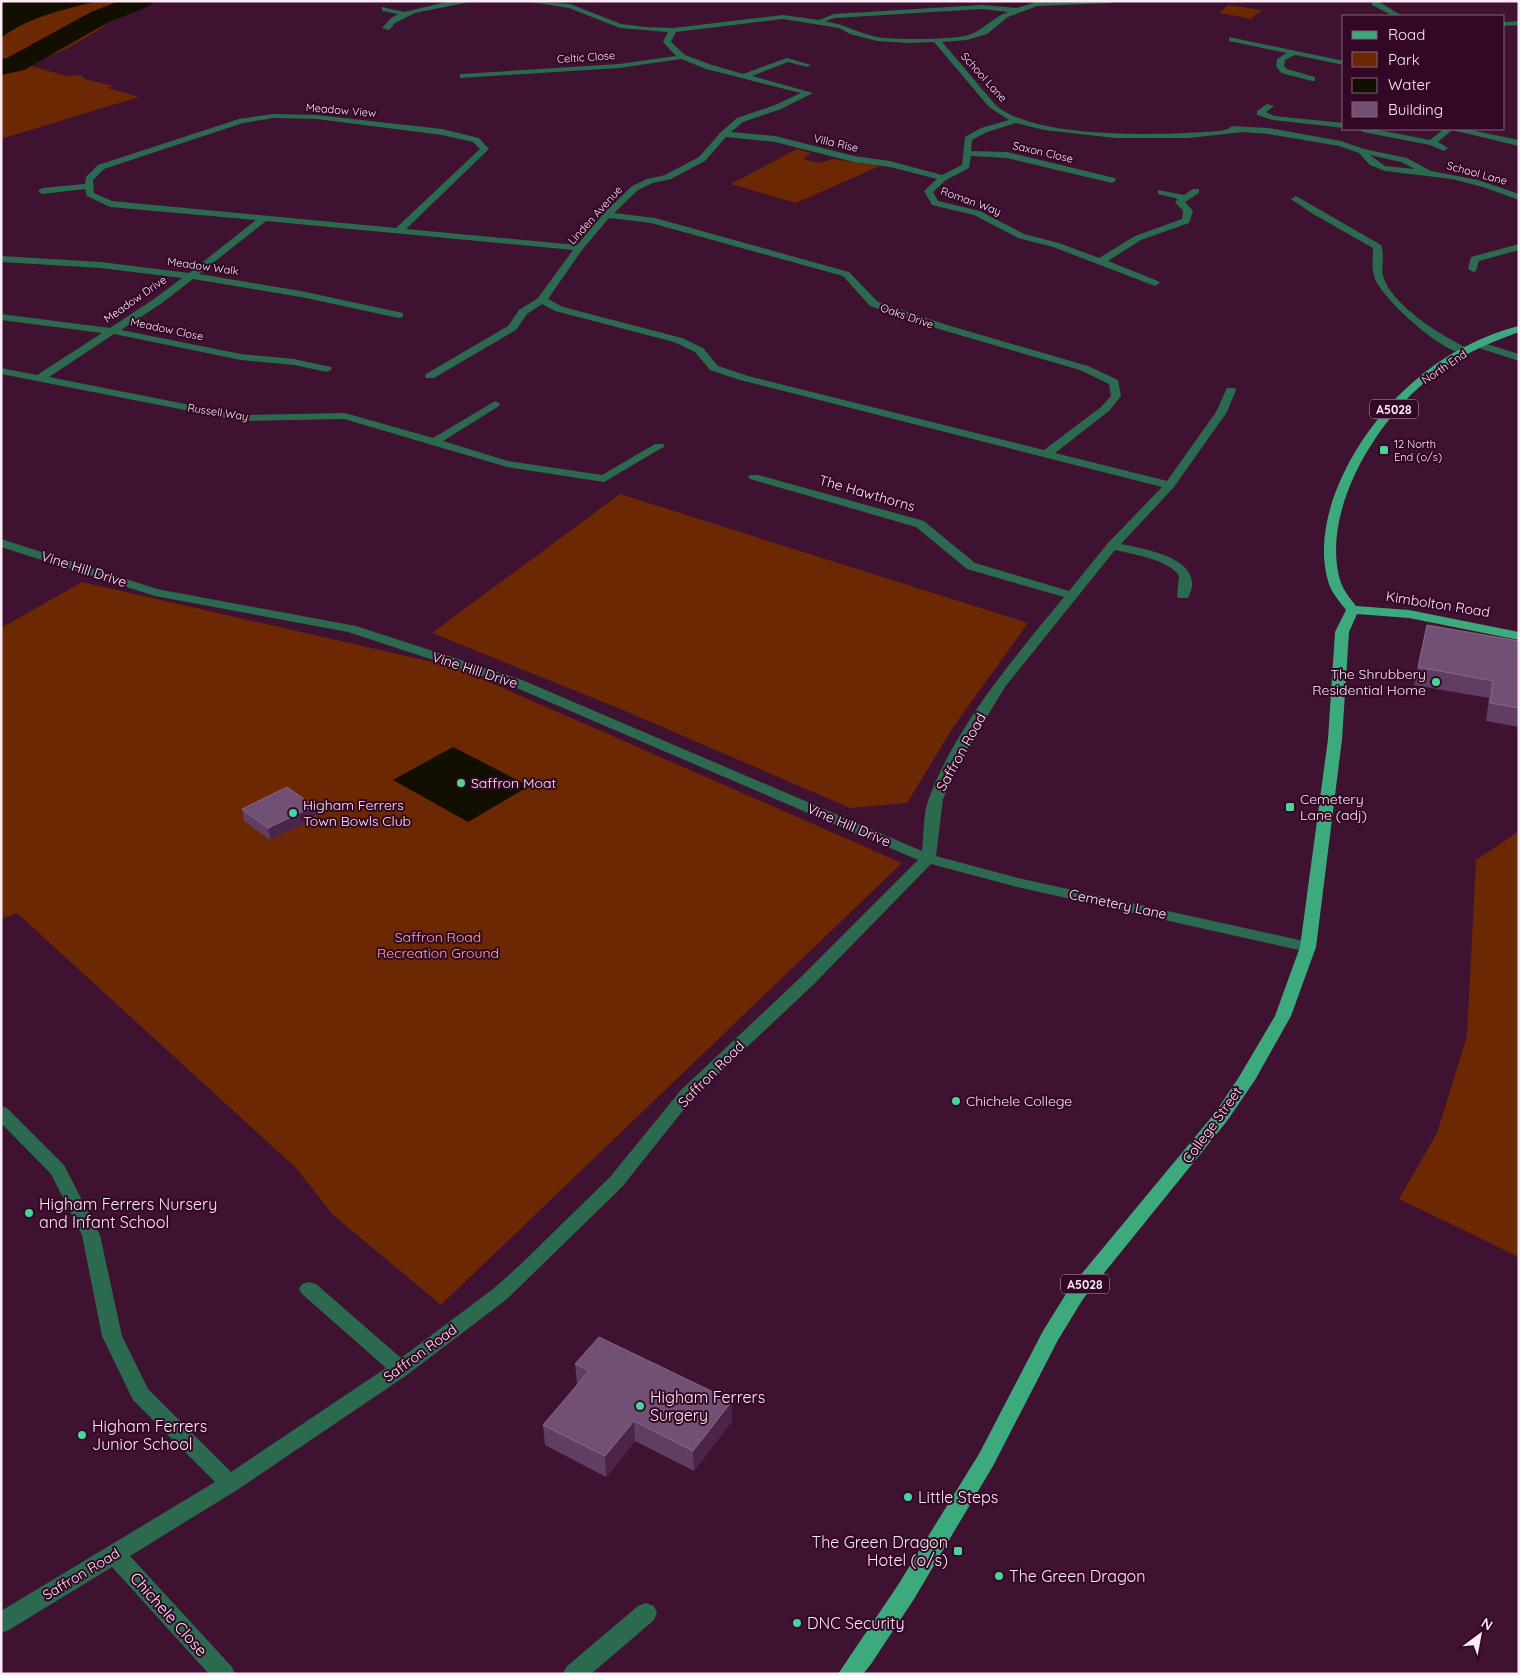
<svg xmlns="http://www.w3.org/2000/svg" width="1520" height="1675" viewBox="0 0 1520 1675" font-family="Quicksand,sans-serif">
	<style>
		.green { fill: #6c2703 }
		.water { fill: #130f00 }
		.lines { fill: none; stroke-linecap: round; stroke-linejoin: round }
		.river { fill: #130f00; fill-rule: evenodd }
		.minor { fill: #2b6a4f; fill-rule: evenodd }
		.major { fill: #3daa7d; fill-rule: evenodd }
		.wall { fill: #603e64 }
		.shaded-wall { fill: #4b2549 }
		.building { fill: #715073; stroke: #866888 }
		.poi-dot { fill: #4ad49c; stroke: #330726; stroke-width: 2 }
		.labels { text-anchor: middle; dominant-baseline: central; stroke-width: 4; stroke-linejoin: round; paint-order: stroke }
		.far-street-label { font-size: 11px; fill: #fceaf4; stroke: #330726 }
		.far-poi-label { font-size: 11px; fill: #fceaf4; stroke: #330726; text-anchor: start }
		.shield { fill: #330726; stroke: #c0a6b6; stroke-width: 1 }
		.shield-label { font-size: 12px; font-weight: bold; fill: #fceaf4 }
		.street-label { font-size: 14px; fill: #fceaf4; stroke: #330726 }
		.poi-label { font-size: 14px; fill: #fceaf4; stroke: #330726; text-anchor: start }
		.park-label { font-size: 14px; fill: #f4b196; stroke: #330726 }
		.near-poi-label { font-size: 16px; fill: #fceaf4; stroke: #330726; text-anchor: start }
		.near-street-label { font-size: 16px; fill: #fceaf4; stroke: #330726 }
	</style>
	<rect width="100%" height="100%" fill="#3e1230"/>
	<g class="green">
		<path d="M 1,1 L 142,1 L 136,3 L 100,29 L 66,49 L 27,65 L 67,76 L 81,75 L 85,79 L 113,86 L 108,88 L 139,97 L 1,139 Z"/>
		<path d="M 1228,5 L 1262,10 L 1251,19 L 1219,13 Z"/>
		<path d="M 797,149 L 811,153 L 803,159 L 819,163 L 834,159 L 880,166 L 796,203 L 731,184 Z"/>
		<path d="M 620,494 L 1028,623 L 954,726 L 907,803 L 850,808 L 623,710 L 432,633 Z"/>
		<path d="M 82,582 L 455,667 L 902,863 L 441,1305 L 332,1214 L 297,1169 L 17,913 L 1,919 L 1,628 Z"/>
		<path d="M 1519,831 L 1519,1257 L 1399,1199 L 1437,1133 L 1467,1036 L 1476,860 Z"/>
	</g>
	<g class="water">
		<path d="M 1,1 L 98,1 C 65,9 28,17 1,38 Z"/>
		<path d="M 453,747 L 529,786 L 468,822 L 393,780 Z"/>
	</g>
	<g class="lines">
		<path class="river" d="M 119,1 L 154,1 L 150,6 L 109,22 L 24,70 L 1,75 L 1,59 L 7,58 L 91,12 Z"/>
		<g class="minor">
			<path d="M 451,1 L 474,1 L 415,13 L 395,23 L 389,30 L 382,28 L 390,19 L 398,14 L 382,11 L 382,7 L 404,12 Z"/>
			<path d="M 526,1 L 570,4 L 621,24 L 645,27 L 673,28 L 783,15 L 819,20 L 834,14 L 982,5 L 1017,8 L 1036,2 L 1114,1 L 1111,3 L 1037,6 L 1008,17 L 987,34 L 967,40 L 942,42 C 955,57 968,72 981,88 C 987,94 992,102 999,108 C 1044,140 1164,135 1219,131 L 1228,129 L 1232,126 L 1268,128 L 1341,141 L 1364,149 L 1407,158 L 1431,171 L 1478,180 L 1519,194 L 1519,200 L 1483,187 L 1452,179 L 1385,171 L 1370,165 L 1359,153 L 1339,146 L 1268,134 L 1243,132 L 1189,138 L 1115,138 L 1044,130 L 1016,123 L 987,132 L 972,140 L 971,151 L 1007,152 L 1115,178 L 1116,180 L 1112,183 L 1007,158 L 971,156 L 969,168 L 946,180 L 933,192 L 938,201 L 980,211 L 1024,234 L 1059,243 L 1099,258 L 1135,236 L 1182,219 L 1183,211 L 1175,202 L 1178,199 L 1158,194 L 1158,190 L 1184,195 L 1193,189 L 1199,189 L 1199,193 L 1185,202 L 1193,211 L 1189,223 L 1141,240 L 1108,261 L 1158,281 L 1160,283 L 1155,286 L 1053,247 L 1018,238 L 974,215 L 932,205 L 924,191 L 937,179 L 890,167 L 854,162 L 775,142 L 726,137 L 705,161 L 671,179 L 653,183 L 638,190 L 614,213 L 655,218 L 849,272 L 878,302 L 947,325 L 1088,366 L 1118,380 L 1121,396 L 1109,411 L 1055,453 L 1167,481 L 1216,412 L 1227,388 L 1235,388 L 1236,390 L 1227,412 L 1174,487 L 1121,544 C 1145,549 1209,559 1188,598 L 1178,598 L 1177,595 L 1179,576 C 1170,560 1132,554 1115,550 L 1005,687 L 965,753 L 943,799 L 936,856 L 1018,878 L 1308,942 L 1314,943 L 1316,947 L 1314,951 L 1308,952 L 1017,887 L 931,864 L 814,984 L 693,1098 L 622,1187 L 507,1299 L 407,1375 L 237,1490 L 130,1556 L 232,1667 L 235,1674 L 209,1674 L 112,1567 L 9,1630 L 1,1633 L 1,1611 L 215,1482 L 133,1400 L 102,1336 L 82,1235 L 51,1174 L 1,1123 L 1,1106 L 7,1108 L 64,1165 L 100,1235 L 122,1336 L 148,1389 L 231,1472 L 386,1368 L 302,1294 L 299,1289 L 302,1284 L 309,1282 L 316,1284 L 401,1358 L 493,1289 L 520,1265 L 610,1177 L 681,1090 L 802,976 L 918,860 L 512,686 L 348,632 L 155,596 L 1,547 L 1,539 L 157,589 L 356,626 L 522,680 L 922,851 C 924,834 923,813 929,798 C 957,724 1014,658 1064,597 L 967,569 L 916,527 L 750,479 L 748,477 L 750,475 L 758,475 L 924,521 L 975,563 L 1069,591 L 1108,543 L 1162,487 L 740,380 L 710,370 L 695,352 L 674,342 L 555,311 L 542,304 L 527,314 L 516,330 L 434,378 L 426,378 L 425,376 L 426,374 L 508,326 L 519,310 L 538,298 L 573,250 L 266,221 L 199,274 L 301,291 L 403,313 L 403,317 L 399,318 L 301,297 L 193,279 L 162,303 L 121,330 L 241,354 L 294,359 L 331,367 L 332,369 L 327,372 L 294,365 L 241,360 L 114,334 L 49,377 L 241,415 L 345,413 L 433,438 L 495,401 L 500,404 L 499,406 L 443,441 L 508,461 L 602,475 L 655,444 L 663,444 L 665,446 L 604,482 L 507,467 L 344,419 L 241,421 L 1,374 L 1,368 L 37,375 L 102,333 L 1,320 L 1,314 L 110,328 L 154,299 L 182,278 L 101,268 L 1,262 L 1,256 L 101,262 L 189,273 L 256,220 L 110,207 L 87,196 L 85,189 L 42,194 L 38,191 L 42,188 L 85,184 L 86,177 L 98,165 L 239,119 L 273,114 L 317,115 L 442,129 L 479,138 L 489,149 L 406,229 L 577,245 L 604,213 L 632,186 L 647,179 L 665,175 L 699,157 L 721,132 L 737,118 L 775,105 L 801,93 L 706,69 L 681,59 L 619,68 L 460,78 L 460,74 L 463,74 L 619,64 L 676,56 L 663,42 L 668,32 L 620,28 L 569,8 ZM 982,9 L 1008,12 C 993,17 984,30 969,35 C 953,40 894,40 877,37 C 859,33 843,24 825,21 L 835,18 ZM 783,19 L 839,28 L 850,34 L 877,41 L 909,43 L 934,42 L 989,107 L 1009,120 L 981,128 L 965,137 L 962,165 L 942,175 L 890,161 L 854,156 L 775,136 L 731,132 L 743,122 L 781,109 L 813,93 L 752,76 L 788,62 L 807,67 L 811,65 L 787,58 L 743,74 L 712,65 L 685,55 L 671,42 L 676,32 ZM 273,118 L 317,119 L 442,135 L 473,142 L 480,149 L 396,228 L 112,201 L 94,193 L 93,180 L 104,169 L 243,123 ZM 1370,155 L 1401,162 L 1415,169 L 1385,166 ZM 609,218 L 651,223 L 843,276 L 870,306 L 939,329 L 1080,370 L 1109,384 L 1111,396 L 1101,407 L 1044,450 L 748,376 L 718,366 L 703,348 L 682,338 L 563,307 L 548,299 L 582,250 Z"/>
			<path d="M 1372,1 L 1378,1 L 1402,16 L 1393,16 L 1372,5 Z"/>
			<path d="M 1519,21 L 1519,25 L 1504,26 L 1504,22 Z"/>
			<path d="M 1229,37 L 1344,61 L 1344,65 L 1295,55 L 1285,60 L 1284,66 L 1287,69 L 1315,77 L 1315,81 L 1312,81 L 1281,73 L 1276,66 L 1277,59 L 1287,53 L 1229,41 Z"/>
			<path d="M 1267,104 L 1274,106 L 1266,112 L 1274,116 L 1344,123 L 1344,128 L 1273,120 L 1257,115 L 1257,111 Z"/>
			<path d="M 1359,129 L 1374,129 L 1430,140 L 1444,129 L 1466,129 L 1519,140 L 1519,146 L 1452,130 L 1438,142 L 1448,148 L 1444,151 L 1430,145 L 1363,132 Z"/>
			<path d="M 1296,196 L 1381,245 C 1385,254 1381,266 1383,276 C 1391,305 1443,337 1469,349 L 1470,351 L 1469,353 C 1447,359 1383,299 1375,279 C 1371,269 1373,258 1373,248 L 1313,214 L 1291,199 Z"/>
			<path d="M 1519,244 L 1519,250 L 1479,261 L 1476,271 L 1473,272 L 1468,269 L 1471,257 Z"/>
			<path d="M 1480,342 L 1519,354 L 1519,361 L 1476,347 L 1475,345 Z"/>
			<path d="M 646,1603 L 654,1606 L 657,1613 L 654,1620 L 591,1674 L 563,1674 L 566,1667 L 638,1606 Z"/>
		</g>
		<path class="major" d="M 1519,326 L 1519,332 C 1485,344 1452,359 1425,382 C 1374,425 1321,512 1340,580 C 1343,590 1350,598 1356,606 L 1409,610 L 1519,632 L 1519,640 L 1409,618 L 1357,614 L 1349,632 L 1342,739 L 1316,947 L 1291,1016 L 1255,1080 L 1227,1121 L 1083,1299 L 1058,1340 L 993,1466 L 914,1599 L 871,1664 L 863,1674 L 838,1674 L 898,1585 L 979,1454 L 1043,1331 L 1069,1289 L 1215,1113 L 1239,1077 L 1275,1016 L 1300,947 L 1328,739 L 1335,632 L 1346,610 C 1339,601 1331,592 1328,581 C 1308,511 1365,421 1418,378 C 1446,354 1483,335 1519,326 Z"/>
	</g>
	<g class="wall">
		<path d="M 1427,625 L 1519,641 L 1519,727 L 1486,721 L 1489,698 L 1414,685 Z"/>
		<path d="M 314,806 L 316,818 L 270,840 L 244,821 L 242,809 Z"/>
		<path d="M 575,1364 L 732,1401 L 732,1421 L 694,1471 L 635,1441 L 606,1477 L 545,1445 L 543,1425 L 578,1385 L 577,1384 Z"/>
	</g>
	<g class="shaded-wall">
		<path d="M 314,806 L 316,818 L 270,840 L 268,828 Z"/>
		<path d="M 732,1401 L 732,1421 L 694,1471 L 693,1451 Z"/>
		<path d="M 634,1421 L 635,1441 L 606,1477 L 605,1456 Z"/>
	</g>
	<g class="building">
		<path d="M 1427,625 L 1519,641 L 1519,708 L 1490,703 L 1493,681 L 1418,667 Z"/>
		<path d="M 287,787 L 314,806 L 268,828 L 242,809 Z"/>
		<path d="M 599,1337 L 732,1401 L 693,1451 L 634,1421 L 605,1456 L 543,1425 L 589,1371 L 575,1364 Z"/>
	</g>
	<g class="poi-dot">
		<rect x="1379" y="445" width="10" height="10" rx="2.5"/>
		<circle cx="1436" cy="682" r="5"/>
		<circle cx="461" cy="783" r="5"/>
		<rect x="1285" y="802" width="10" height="10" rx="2.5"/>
		<circle cx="293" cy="813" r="5"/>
		<circle cx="956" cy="1101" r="5"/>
		<circle cx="29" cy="1213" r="5"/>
		<circle cx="640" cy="1406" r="5"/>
		<circle cx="82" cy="1435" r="5"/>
		<circle cx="908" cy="1497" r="5"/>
		<rect x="953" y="1546" width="10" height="10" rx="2.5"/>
		<circle cx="999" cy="1576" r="5"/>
		<circle cx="797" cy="1623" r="5"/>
	</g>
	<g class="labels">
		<g class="far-street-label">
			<text transform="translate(586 57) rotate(-4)">Celtic Close</text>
			<text transform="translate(984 77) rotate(48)">School Lane</text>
			<text transform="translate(341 110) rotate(5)">Meadow View</text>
			<text transform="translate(836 143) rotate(13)">Villa Rise</text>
			<text transform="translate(1043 152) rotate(13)">Saxon Close</text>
			<text transform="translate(1477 173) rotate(15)">School Lane</text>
			<text transform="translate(971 201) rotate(20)">Roman Way</text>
			<text transform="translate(595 215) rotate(-48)">Linden Avenue</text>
			<text transform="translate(203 266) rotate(8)">Meadow Walk</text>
			<text transform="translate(135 299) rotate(-35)">Meadow Drive</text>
			<text transform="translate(907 316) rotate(19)">Oaks Drive</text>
			<text transform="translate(167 329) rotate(12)">Meadow Close</text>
			<text transform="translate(1444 367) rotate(-34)">North End</text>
			<text transform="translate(218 412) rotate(9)">Russell Way</text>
		</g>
		<g class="far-poi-label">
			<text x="1394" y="444">12 North<tspan x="1394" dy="13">End (o/s)</tspan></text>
		</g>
		<g class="shield">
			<rect x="1370" y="399.5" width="48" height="19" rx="4"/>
			<rect x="1061" y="1274.5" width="48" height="19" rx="4"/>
		</g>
		<g class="shield-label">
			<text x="1394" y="409">A5028</text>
			<text x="1085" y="1284">A5028</text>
		</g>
		<g class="street-label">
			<text transform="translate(867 493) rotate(16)">The Hawthorns</text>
			<text transform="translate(84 569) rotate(18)">Vine Hill Drive</text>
			<text transform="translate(1438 604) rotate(9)">Kimbolton Road</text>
			<text transform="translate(475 670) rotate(18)">Vine Hill Drive</text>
			<text transform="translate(961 752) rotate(-61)">Saffron Road</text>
			<text transform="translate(849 825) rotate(23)">Vine Hill Drive</text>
			<text transform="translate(1118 904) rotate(12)">Cemetery Lane</text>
			<text transform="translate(711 1074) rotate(-45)">Saffron Road</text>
			<text transform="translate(1212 1125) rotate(-54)">College Street</text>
			<text transform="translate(420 1353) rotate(-36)">Saffron Road</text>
			<text transform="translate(81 1574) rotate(-31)">Saffron Road</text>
		</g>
		<g class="poi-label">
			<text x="1426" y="674" text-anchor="end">The Shrubbery<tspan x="1426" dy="16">Residential Home</tspan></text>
			<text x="471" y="783">Saffron Moat</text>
			<text x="1300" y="799">Cemetery<tspan x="1300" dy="16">Lane (adj)</tspan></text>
			<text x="303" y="805">Higham Ferrers<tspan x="303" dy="16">Town Bowls Club</tspan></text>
			<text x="966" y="1101">Chichele College</text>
		</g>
		<g class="park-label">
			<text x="438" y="937">Saffron Road<tspan x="438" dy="16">Recreation Ground</tspan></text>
		</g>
		<g class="near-poi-label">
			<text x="39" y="1204">Higham Ferrers Nursery<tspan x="39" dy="18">and Infant School</tspan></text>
			<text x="650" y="1397">Higham Ferrers<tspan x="650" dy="18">Surgery</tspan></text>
			<text x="92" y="1426">Higham Ferrers<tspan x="92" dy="18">Junior School</tspan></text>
			<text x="918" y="1497">Little Steps</text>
			<text x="948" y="1542" text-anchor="end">The Green Dragon<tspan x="948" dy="18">Hotel (o/s)</tspan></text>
			<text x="1009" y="1576">The Green Dragon</text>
			<text x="807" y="1623">DNC Security</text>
		</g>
		<g class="near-street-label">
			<text transform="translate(169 1614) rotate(48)">Chichele Close</text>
		</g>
	</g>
	<rect width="1520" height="1675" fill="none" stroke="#fceaf4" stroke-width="5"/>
	<rect x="1342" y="15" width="162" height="115" fill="#330726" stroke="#836278"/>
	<rect x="1352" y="31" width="25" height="8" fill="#3daa7d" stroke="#836278"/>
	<text x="1388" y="40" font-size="15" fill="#fceaf4">Road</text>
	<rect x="1352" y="52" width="25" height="15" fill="#6c2703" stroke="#836278"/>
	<text x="1388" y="65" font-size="15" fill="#fceaf4">Park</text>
	<rect x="1352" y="78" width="25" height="15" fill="#130f00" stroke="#836278"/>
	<text x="1388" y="90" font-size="15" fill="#fceaf4">Water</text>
	<rect x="1352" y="102" width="25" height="15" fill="#715073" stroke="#836278"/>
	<text x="1388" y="115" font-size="15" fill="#fceaf4">Building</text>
	<g transform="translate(1480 1635) rotate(32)" stroke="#330726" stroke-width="4" paint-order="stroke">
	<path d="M0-4L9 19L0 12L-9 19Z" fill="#fceaf4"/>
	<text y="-8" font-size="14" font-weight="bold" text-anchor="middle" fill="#fceaf4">N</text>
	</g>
</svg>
